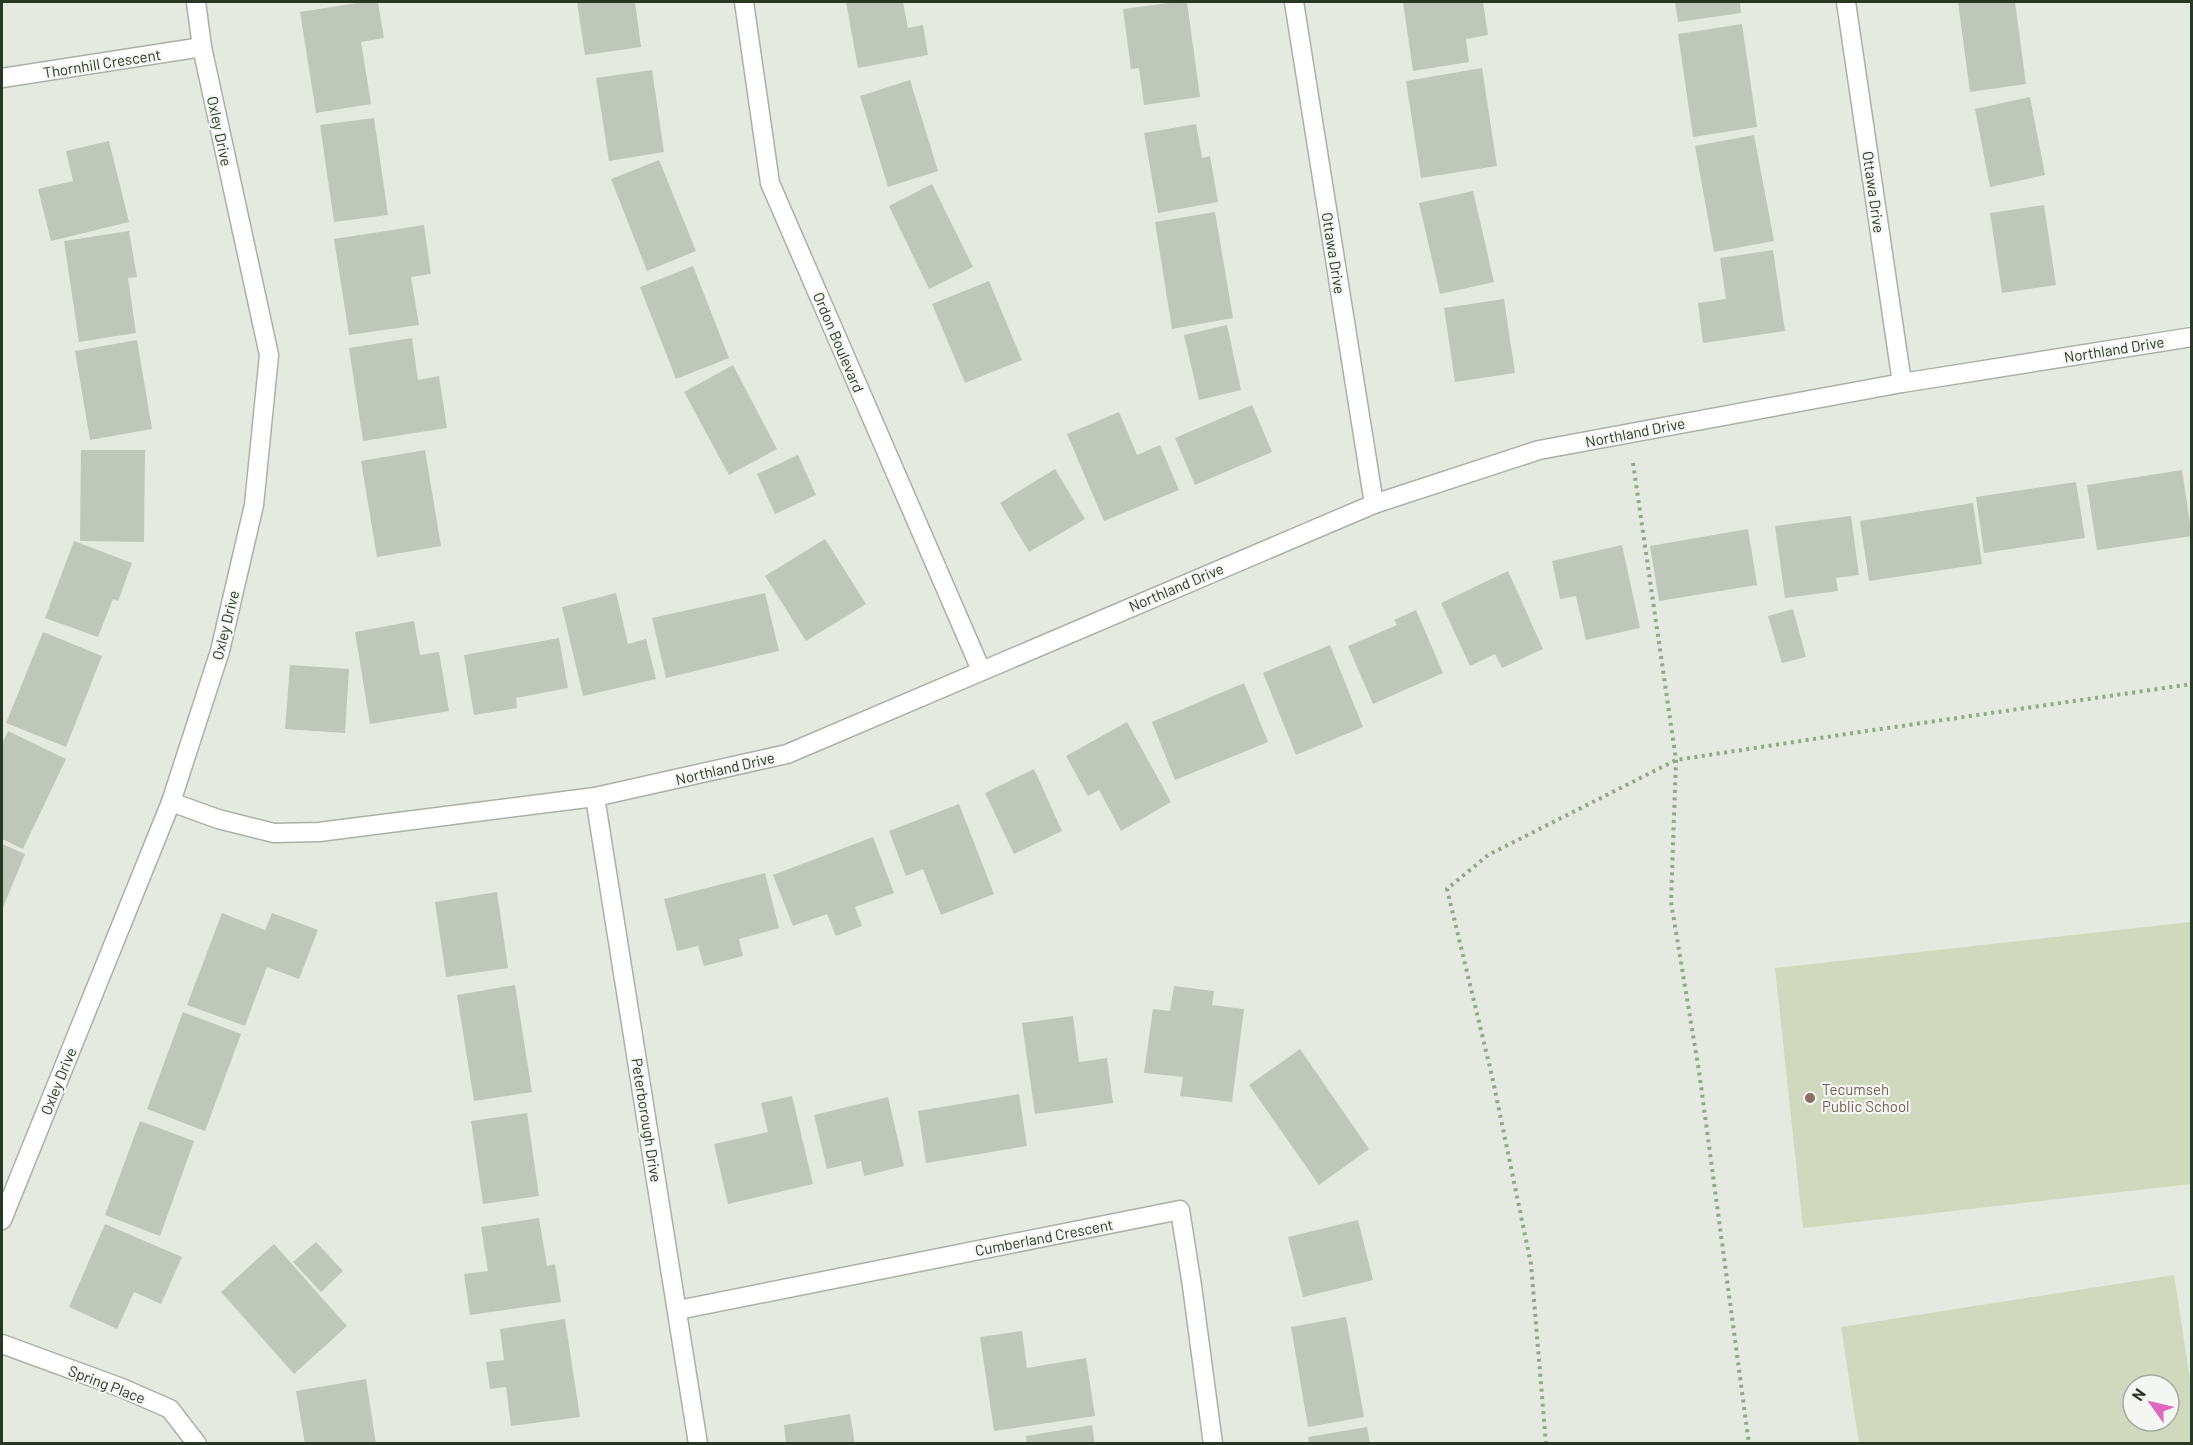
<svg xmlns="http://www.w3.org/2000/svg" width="2193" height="1445" viewBox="0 0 2193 1445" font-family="Barlow,sans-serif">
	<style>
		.green { fill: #d0d8bd; fill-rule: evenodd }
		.building { fill: #bfc7ba }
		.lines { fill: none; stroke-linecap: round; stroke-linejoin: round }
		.minor-casing { stroke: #a9b1a5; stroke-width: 21 }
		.path { stroke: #90a986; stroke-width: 4; stroke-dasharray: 3 4.5; stroke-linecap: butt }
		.minor { stroke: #fff; stroke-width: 18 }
		.education-dot { fill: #8d6e63; stroke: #f4f7f1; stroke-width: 2 }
		.labels { text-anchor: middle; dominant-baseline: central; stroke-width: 4.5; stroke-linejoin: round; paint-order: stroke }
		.street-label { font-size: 15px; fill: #293824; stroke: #f4f7f1 }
		.education-label { font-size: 15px; fill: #785e54; stroke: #f4f7f1; text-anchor: start }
	</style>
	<rect width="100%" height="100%" fill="#e5eae1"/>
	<g class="green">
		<path d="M 2191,922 L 2191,1184 L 1803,1228 L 1775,968 Z"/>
		<path d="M 2174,1275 L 2191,1386 L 2191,1443 L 1859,1443 L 1841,1327 ZM 2133,1385 L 2169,1385 L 2169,1421 L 2133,1421 Z"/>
	</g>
	<g class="building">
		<path d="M 363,2 L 378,2 L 384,38 L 361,42 L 371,104 L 316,113 L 300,12 Z"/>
		<path d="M 577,2 L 635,2 L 641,47 L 585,55 Z"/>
		<path d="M 846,2 L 903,2 L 908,28 L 923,25 L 928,55 L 858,68 Z"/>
		<path d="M 1177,2 L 1187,2 L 1200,97 L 1144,105 L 1139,68 L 1131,69 L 1123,9 Z"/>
		<path d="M 1403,2 L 1483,2 L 1488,35 L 1466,39 L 1469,62 L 1413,71 Z"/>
		<path d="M 1675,2 L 1740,2 L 1741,13 L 1678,22 Z"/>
		<path d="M 1958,2 L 2015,2 L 2026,84 L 1970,92 Z"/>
		<path d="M 1742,24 L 1757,127 L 1693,137 L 1678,34 Z"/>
		<path d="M 1482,68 L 1497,166 L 1421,178 L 1406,81 Z"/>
		<path d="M 652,70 L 664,152 L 609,161 L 596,78 Z"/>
		<path d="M 910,80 L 938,171 L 888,187 L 860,96 Z"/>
		<path d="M 2030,97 L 2045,175 L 1990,187 L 1975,109 Z"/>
		<path d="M 374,118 L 388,215 L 334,222 L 320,125 Z"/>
		<path d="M 1196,124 L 1202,158 L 1210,156 L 1218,202 L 1158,213 L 1144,133 Z"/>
		<path d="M 1754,135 L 1774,241 L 1714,252 L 1695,146 Z"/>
		<path d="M 109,141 L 129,222 L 51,241 L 38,189 L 73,181 L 66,151 Z"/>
		<path d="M 659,160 L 696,251 L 647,271 L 611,179 Z"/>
		<path d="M 932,184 L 973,267 L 929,289 L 889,206 Z"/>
		<path d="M 1473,191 L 1494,282 L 1440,294 L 1419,203 Z"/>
		<path d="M 2044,205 L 2056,285 L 2002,293 L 1990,213 Z"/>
		<path d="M 1215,212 L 1233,318 L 1172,329 L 1155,222 Z"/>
		<path d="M 424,225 L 431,274 L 411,277 L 419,325 L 349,335 L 334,239 Z"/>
		<path d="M 129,231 L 137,277 L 128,278 L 136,333 L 79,342 L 64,241 Z"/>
		<path d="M 1773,250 L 1785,331 L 1703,343 L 1698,303 L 1726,299 L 1720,258 Z"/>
		<path d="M 693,266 L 729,358 L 676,379 L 640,287 Z"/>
		<path d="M 989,281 L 1022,360 L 965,383 L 932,304 Z"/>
		<path d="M 1504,299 L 1515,373 L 1455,382 L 1444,308 Z"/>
		<path d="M 1227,325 L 1241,390 L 1199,400 L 1184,335 Z"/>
		<path d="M 412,338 L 418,380 L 439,376 L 447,428 L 363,441 L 349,348 Z"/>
		<path d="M 137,340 L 152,429 L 90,440 L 75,351 Z"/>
		<path d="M 733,365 L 777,449 L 729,475 L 684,392 Z"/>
		<path d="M 1252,405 L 1272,452 L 1195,485 L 1175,438 Z"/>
		<path d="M 1119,412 L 1137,455 L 1160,445 L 1179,490 L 1104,521 L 1067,434 Z"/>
		<path d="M 81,450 L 145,450 L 144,542 L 80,541 Z"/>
		<path d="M 425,450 L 441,546 L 377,557 L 361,461 Z"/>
		<path d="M 798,455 L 816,495 L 775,514 L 757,474 Z"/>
		<path d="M 1055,469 L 1085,519 L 1029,552 L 1000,503 Z"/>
		<path d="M 2182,470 L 2192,536 L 2097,550 L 2087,485 Z"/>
		<path d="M 2076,482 L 2085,538 L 1984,553 L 1976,497 Z"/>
		<path d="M 1973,503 L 1982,564 L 1869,581 L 1860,521 Z"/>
		<path d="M 1851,516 L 1859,575 L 1836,578 L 1838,591 L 1785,598 L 1775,526 Z"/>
		<path d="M 1748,529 L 1757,585 L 1659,601 L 1650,546 Z"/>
		<path d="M 825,539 L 866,604 L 806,641 L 765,576 Z"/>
		<path d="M 74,541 L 132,563 L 118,601 L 113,599 L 98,637 L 45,618 Z"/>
		<path d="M 1622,545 L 1640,628 L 1586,640 L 1576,596 L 1560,599 L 1552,561 Z"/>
		<path d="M 1508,571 L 1543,649 L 1502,668 L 1495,654 L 1470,666 L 1441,603 Z"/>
		<path d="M 616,593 L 628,644 L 646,639 L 656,679 L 583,696 L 562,607 Z"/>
		<path d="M 765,593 L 779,651 L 666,678 L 652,618 Z"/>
		<path d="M 1793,609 L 1806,657 L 1782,663 L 1768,616 Z"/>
		<path d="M 1416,610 L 1443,673 L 1373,704 L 1348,646 L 1397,625 L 1394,620 Z"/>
		<path d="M 414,621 L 420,655 L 439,652 L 449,711 L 370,724 L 355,632 Z"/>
		<path d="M 43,632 L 102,656 L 66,747 L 6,723 Z"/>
		<path d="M 559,638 L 568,688 L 516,698 L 517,708 L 474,715 L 464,655 Z"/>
		<path d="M 1330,645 L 1363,727 L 1296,755 L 1263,673 Z"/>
		<path d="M 290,665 L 349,669 L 345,733 L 285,729 Z"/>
		<path d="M 1244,683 L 1268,742 L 1175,780 L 1152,722 Z"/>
		<path d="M 1127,722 L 1171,802 L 1121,831 L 1099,790 L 1088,796 L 1066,756 Z"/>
		<path d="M 8,731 L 66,759 L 23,849 L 2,839 L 2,744 Z"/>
		<path d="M 1034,769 L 1062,831 L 1014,854 L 985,793 Z"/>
		<path d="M 959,804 L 994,894 L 941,915 L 923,869 L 906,876 L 889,831 Z"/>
		<path d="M 873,837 L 894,893 L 855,907 L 862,926 L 836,936 L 827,914 L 793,926 L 773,875 Z"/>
		<path d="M 2,844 L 25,854 L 2,910 Z"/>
		<path d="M 765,873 L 779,928 L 739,939 L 743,956 L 704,966 L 698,946 L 677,951 L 664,899 Z"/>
		<path d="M 497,892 L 508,968 L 446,977 L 435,902 Z"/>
		<path d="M 222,913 L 265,930 L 272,913 L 318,930 L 299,979 L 267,967 L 245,1026 L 187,1005 Z"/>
		<path d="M 515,985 L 532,1092 L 474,1101 L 457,995 Z"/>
		<path d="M 1174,986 L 1214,991 L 1212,1005 L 1244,1009 L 1232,1102 L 1180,1096 L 1183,1077 L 1144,1073 L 1153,1009 L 1170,1011 Z"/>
		<path d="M 183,1012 L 241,1034 L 205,1131 L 147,1109 Z"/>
		<path d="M 1073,1016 L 1079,1062 L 1107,1058 L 1113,1103 L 1035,1114 L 1022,1023 Z"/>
		<path d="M 1300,1049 L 1369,1149 L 1319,1185 L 1249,1085 Z"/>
		<path d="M 1019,1094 L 1027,1146 L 926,1163 L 918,1111 Z"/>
		<path d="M 792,1096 L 813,1184 L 728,1204 L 714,1144 L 768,1132 L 761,1103 Z"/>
		<path d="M 888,1097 L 904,1166 L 864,1176 L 861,1161 L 827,1169 L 814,1115 Z"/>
		<path d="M 527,1113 L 539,1196 L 483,1204 L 471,1121 Z"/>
		<path d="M 140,1121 L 194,1141 L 160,1236 L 105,1215 Z"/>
		<path d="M 539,1218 L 547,1266 L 555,1264 L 561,1302 L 470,1315 L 464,1274 L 488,1271 L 481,1227 Z"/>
		<path d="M 1358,1220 L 1373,1280 L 1303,1297 L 1288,1237 Z"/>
		<path d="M 105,1224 L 182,1257 L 161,1304 L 134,1292 L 117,1329 L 69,1307 Z"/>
		<path d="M 316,1242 L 343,1271 L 321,1292 L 293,1262 Z"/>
		<path d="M 274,1244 L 347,1326 L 294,1374 L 221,1292 Z"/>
		<path d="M 1346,1317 L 1364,1417 L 1308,1427 L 1291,1327 Z"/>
		<path d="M 565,1319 L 580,1417 L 511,1426 L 506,1387 L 490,1389 L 486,1362 L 504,1360 L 500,1329 Z"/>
		<path d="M 1022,1331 L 1027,1368 L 1086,1358 L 1095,1416 L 994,1431 L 980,1337 Z"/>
		<path d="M 366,1379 L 376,1444 L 305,1444 L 296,1391 Z"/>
		<path d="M 850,1414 L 855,1444 L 786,1444 L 784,1425 Z"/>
		<path d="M 1092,1425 L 1095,1444 L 1027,1444 L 1026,1436 Z"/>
		<path d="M 1367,1427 L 1370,1444 L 1309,1444 L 1308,1437 Z"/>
	</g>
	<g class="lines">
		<defs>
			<g id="minor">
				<path d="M 744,2 L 770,183 L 981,670"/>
				<path d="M 1294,2 L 1374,504"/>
				<path d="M 1846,2 L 1902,383"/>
				<path d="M 2,78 L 202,47"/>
				<path d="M 595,797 L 698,1444"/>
				<path d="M 171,802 L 218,819 L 274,833 L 319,832 L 595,797 L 787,754 L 1374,504 L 1539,450 L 1902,383 L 2192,337"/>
				<path d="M 2,1220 L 171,802 L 220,651 L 254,505 L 269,355 L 202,47 L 196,2"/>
				<path d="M 678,1310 L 1180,1210 L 1192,1286 L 1213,1444"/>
				<path d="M 2,1344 L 122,1388 L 170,1409 L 197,1444"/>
			</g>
		</defs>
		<use href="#minor" class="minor-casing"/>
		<g class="path">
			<path d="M 1633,463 L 1676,760 L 1671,902 L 1699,1071 L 1749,1444"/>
			<path d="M 1546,1444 L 1531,1264 L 1492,1076 L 1447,889 L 1488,855 L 1676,760 L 1853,733 L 2192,684"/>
		</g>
		<use href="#minor" class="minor"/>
	</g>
	<circle class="education-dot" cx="1810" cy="1098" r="6"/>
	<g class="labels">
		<g class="street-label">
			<text transform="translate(102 63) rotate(-9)">Thornhill Crescent</text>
			<text transform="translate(220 131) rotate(78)">Oxley Drive</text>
			<text transform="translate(1874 192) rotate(82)">Ottawa Drive</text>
			<text transform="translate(1334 253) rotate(81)">Ottawa Drive</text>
			<text transform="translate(839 342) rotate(67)">Ordon Boulevard</text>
			<text transform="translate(2114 349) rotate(-9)">Northland Drive</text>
			<text transform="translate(1635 432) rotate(-11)">Northland Drive</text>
			<text transform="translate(1176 587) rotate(-23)">Northland Drive</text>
			<text transform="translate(225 625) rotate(-76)">Oxley Drive</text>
			<text transform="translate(725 768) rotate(-13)">Northland Drive</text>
			<text transform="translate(58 1081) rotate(-68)">Oxley Drive</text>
			<text transform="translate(647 1120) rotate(81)">Peterborough Drive</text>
			<text transform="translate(1044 1237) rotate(-11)">Cumberland Crescent</text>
			<text transform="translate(107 1384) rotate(21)">Spring Place</text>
		</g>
		<g class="education-label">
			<text x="1822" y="1089">Tecumseh<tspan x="1822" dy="17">Public School</tspan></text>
		</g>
	</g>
	<rect width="2193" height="1445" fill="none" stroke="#293824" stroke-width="6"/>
	<g transform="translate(2151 1403) rotate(304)"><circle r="28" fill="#f4f7f1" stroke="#a3ab9f" stroke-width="1.5"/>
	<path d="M0-4.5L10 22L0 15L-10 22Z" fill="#e069c0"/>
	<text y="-9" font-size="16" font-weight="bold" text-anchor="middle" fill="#293824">N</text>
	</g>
</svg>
